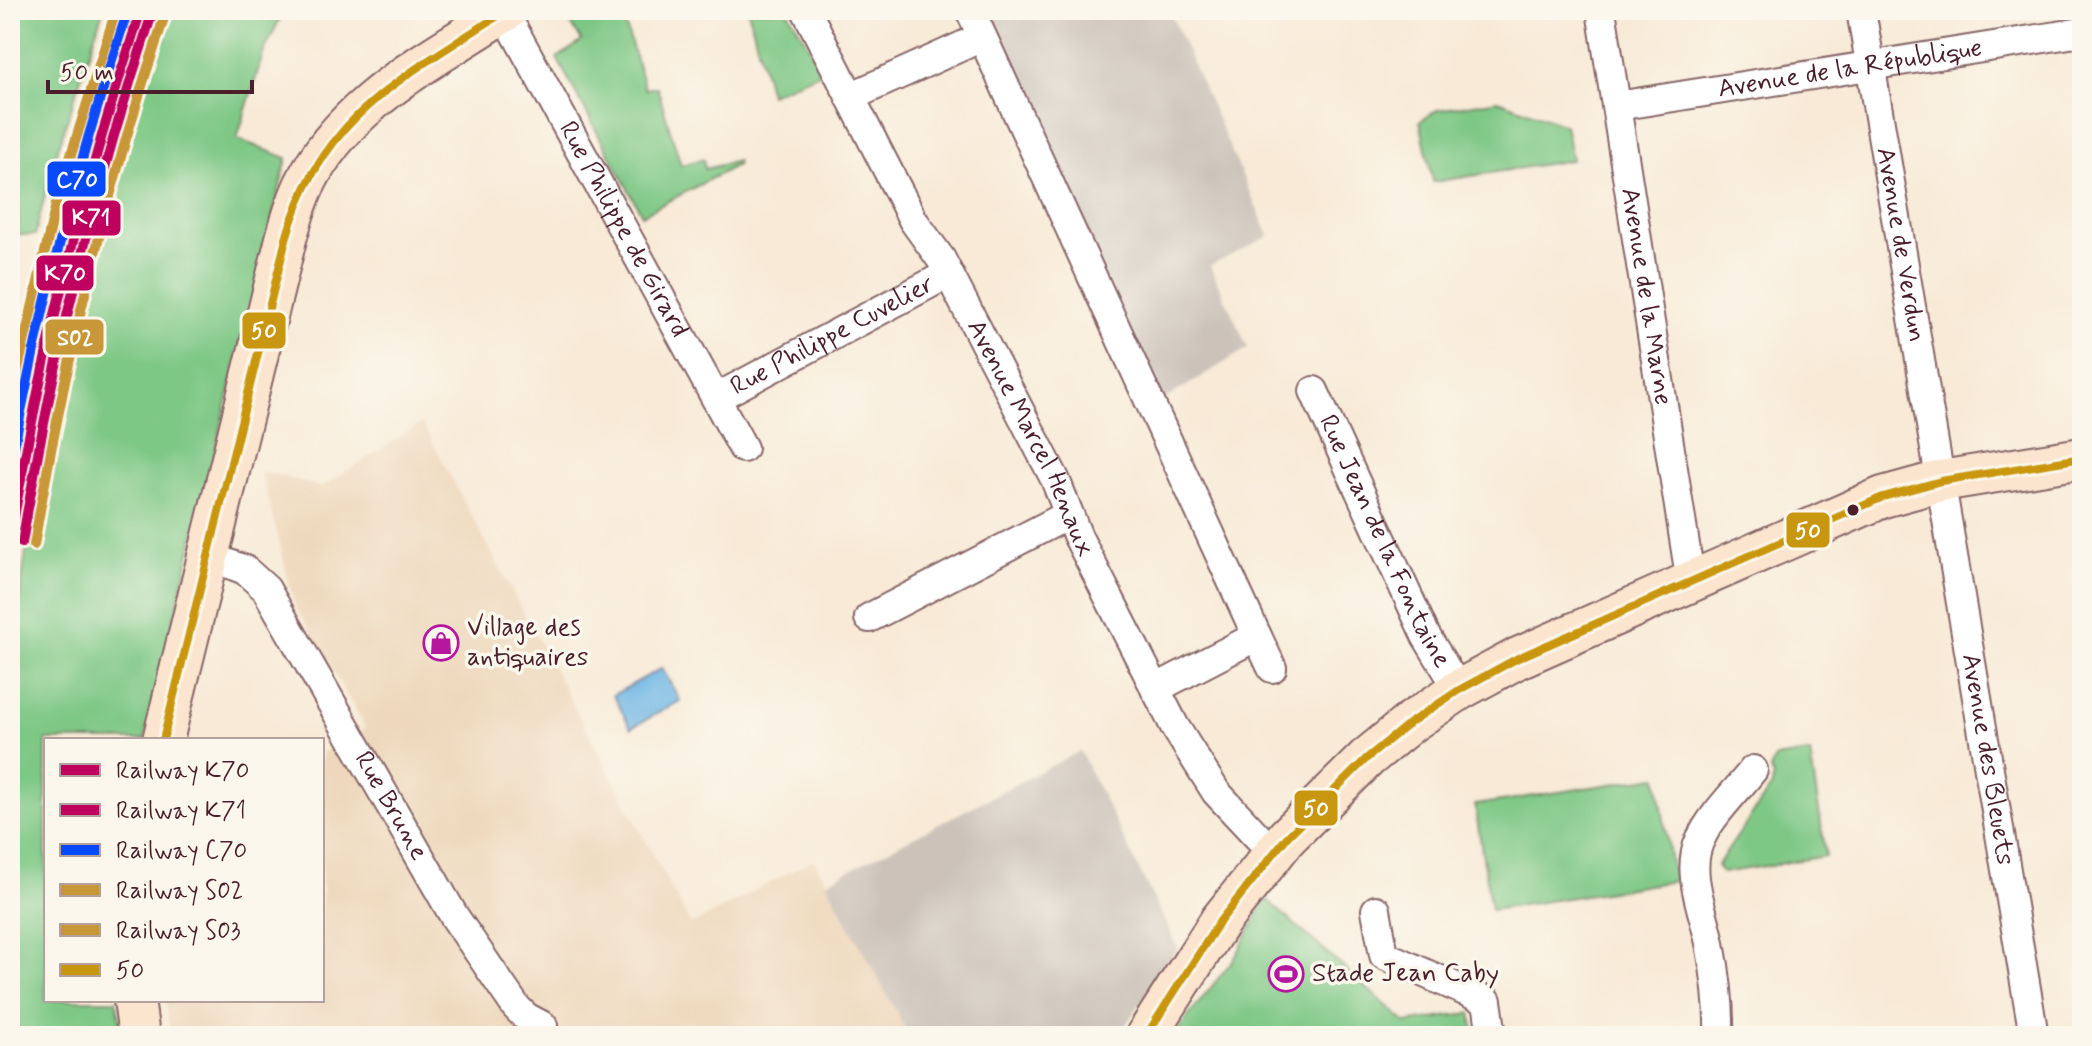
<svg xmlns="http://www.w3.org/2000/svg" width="2092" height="1046" viewBox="0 0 2092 1046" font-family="Mynerve,sans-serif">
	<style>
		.built { fill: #eed7bb }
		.industrial { fill: #ccc2b9 }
		.green { fill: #7ec885; stroke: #647458; stroke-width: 2 }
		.water { fill: #6cb5e4; stroke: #5b6a88; stroke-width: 2 }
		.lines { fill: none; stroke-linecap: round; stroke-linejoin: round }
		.minor-casing { stroke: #876667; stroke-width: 32 }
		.secondary-casing { stroke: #876667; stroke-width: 44 }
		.minor { stroke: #fff; stroke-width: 28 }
		.secondary { stroke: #fbe5cf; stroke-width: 40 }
		.bus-1-casing { stroke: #fbf7ec; stroke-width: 14 }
		.bus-1 { stroke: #c99610; stroke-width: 8 }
		.rail-1-casing { stroke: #fbf7ec; stroke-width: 16 }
		.rail-2-casing { stroke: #fbf7ec; stroke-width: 16 }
		.rail-3-casing { stroke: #fbf7ec; stroke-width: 16 }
		.rail-4-casing { stroke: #fbf7ec; stroke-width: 16 }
		.rail-5-casing { stroke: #fbf7ec; stroke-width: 16 }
		.rail-1 { stroke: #bf005f; stroke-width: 10 }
		.rail-2 { stroke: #bf005f; stroke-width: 10 }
		.rail-3 { stroke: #0749ff; stroke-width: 10 }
		.rail-4 { stroke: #c89737; stroke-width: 10 }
		.rail-5 { stroke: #c89737; stroke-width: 10 }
		.bus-dot { fill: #4a1f2b; stroke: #fbf7ec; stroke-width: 3 }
		.labels { text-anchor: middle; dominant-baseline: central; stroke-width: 7; stroke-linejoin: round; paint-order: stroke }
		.street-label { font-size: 26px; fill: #4a1f2b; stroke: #fbf7ec }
		.poi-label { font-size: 26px; fill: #4a1f2b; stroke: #fbf7ec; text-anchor: start }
		.line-badge { stroke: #fbf7ec; stroke-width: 3 }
		.badge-label { font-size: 22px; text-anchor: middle; font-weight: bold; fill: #fff }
	</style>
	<rect width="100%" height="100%" fill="#fbf7ec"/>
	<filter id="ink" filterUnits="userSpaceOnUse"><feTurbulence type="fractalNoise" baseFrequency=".0125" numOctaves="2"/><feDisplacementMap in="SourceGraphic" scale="16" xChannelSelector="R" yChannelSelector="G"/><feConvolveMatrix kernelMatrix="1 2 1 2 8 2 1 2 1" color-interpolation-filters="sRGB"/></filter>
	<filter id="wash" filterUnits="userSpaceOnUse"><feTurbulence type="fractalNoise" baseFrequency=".006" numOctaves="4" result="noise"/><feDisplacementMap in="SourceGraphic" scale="32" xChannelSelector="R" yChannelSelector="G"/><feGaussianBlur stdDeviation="1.8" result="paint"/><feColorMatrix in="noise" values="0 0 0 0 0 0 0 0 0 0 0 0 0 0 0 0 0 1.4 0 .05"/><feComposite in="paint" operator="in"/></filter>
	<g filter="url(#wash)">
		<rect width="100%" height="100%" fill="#f8ead7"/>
		<path class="built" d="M 422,423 L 691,925 L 814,859 L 909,1036 L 171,1036 L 165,1000 L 322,1000 L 322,753 L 366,728 L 295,605 L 261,471 L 322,487 Z"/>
		<g class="industrial">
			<path d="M 980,10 L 1169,10 L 1269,236 L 1210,266 L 1248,348 L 1157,404 Z"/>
			<path d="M 1080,751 L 1178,948 L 1118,1036 L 909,1036 L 826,882 Z"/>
		</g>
		<g class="green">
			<path d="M 10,10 L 103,10 L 52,167 L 35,235 L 19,235 L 18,193 L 10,192 Z"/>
			<path d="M 164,10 L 284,10 L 263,54 L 237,139 L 287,158 L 144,740 L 46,740 L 46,1000 L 116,1000 L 124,1036 L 18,1036 C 8,906 4,774 15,644 C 23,546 44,448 66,352 C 93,236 123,122 164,10 Z"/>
			<path d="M 562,10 L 621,10 L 645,89 L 657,87 L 681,165 L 703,159 L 705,169 L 737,161 L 737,165 L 642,215 L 557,58 L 582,41 Z"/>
			<path d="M 748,10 L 787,10 L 824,71 L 770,94 Z"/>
			<path d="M 1498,100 L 1565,125 L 1572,160 L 1433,182 L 1420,121 L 1437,110 Z"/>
			<path d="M 1810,753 L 1826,856 L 1723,873 L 1717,866 L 1772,786 L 1773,777 L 1770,770 L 1775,758 Z"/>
			<path d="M 1657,777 L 1674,881 L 1491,910 L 1475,805 Z"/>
			<path d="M 1266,899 L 1406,1023 L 1471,1013 L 1475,1036 L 1173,1036 L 1236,956 Z"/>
		</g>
		<path class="water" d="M 662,668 L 680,701 L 631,728 L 613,695 Z"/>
	</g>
	<g filter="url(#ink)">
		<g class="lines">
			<defs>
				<g id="minor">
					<path id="s1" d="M 806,10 L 913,220 L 941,259 L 1055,479 L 1078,537 L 1175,727 L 1216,792 L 1273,853"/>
					<path d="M 970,10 L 1257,636 L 1155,689"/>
					<path id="s2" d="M 1601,10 L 1691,583"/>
					<path id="s3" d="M 1861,10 L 2034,1036"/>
					<path id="s4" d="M 504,12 L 743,448"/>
					<path d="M 850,97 L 982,37"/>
					<path id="s5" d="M 1617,106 L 2082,32"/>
					<path id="s6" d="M 1314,391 L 1426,636 L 1459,690"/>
					<path id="s7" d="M 716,398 L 948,274"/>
					<path id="s8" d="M 208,556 L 245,570 L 266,589 L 454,916 L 516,1007 L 526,1017 L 543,1026"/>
					<path d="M 869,618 L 1068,515"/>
					<path d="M 1257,636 L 1272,668"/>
					<path d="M 1376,910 L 1384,955 L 1487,1001 L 1492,1036"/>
					<path d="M 1719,1036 C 1720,1004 1716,974 1710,943 C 1704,911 1685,872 1700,840 C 1712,814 1736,792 1753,770"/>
				</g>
				<g id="secondary">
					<path d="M 163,740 L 286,239 C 291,221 296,203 304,186 C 343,102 434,59 507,10"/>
					<path d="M 134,1000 L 139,1036"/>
					<path d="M 1146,1036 L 1220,921 L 1287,837 L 1367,758 L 1411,722 L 1459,690 L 1518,658 L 1883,497 L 1941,481 L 2082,458"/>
				</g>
			</defs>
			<use href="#minor" class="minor-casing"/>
			<use href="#secondary" class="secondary-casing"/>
			<use href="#minor" class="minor"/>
			<use href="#secondary" class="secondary"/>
			<defs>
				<g id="bus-1">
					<path d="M 163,740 L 286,239 C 321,114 406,76 507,10"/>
					<path d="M 1146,1036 L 1220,921 L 1287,837 L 1367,758 L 1411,722 L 1459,690 L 1518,658 L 1883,497 L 1941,481 L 2082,458"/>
				</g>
			</defs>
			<use href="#bus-1" class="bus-1-casing"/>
			<use href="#bus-1" class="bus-1"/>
			<defs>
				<path id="rail-1" d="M 10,541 C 40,360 83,184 141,10"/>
				<path id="rail-2" d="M 22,543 C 52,363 94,187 152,14"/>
				<path id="rail-3" d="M 10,468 C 39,312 78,160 128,10"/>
				<path id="rail-4" d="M 34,545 C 64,365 106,190 164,18"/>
				<path id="rail-5" d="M 10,403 L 57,200 L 116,10"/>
			</defs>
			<use href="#rail-1" class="rail-1-casing"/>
			<use href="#rail-2" class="rail-2-casing"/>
			<use href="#rail-3" class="rail-3-casing"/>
			<use href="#rail-4" class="rail-4-casing"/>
			<use href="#rail-5" class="rail-5-casing"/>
			<use href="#rail-1" class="rail-1"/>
			<use href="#rail-2" class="rail-2"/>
			<use href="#rail-3" class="rail-3"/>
			<use href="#rail-4" class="rail-4"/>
			<use href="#rail-5" class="rail-5"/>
		</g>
	</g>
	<defs>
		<symbol id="shop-ring" viewBox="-11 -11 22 22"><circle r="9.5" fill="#fbf7ec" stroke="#b5179e" stroke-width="1.5"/><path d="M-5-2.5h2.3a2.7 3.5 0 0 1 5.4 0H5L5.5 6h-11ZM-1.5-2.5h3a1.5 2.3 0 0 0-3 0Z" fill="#b5179e"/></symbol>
		<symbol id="stadium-ring" viewBox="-11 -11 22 22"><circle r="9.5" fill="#fbf7ec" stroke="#b5179e" stroke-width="1.5"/><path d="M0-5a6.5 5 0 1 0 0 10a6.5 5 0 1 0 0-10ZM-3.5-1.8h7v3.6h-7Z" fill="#b5179e"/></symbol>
	</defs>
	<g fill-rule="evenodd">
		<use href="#shop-ring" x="421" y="623" width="40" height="40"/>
		<use href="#stadium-ring" x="1266" y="954" width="40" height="40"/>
	</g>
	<circle class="bus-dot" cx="1853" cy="510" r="7"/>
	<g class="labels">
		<g class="street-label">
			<text stroke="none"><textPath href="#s5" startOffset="236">Avenue de la République</textPath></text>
			<text stroke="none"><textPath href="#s4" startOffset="248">Rue Philippe de Girard</textPath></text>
			<text stroke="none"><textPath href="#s3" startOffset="238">Avenue de Verdun</textPath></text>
			<text stroke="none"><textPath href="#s2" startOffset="290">Avenue de la Marne</textPath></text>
			<text stroke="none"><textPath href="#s7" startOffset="132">Rue Philippe Cuvelier</textPath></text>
			<text stroke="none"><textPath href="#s1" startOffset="484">Avenue Marcel Henaux</textPath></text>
			<text stroke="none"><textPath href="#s6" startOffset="166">Rue Jean de la Fontaine</textPath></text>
			<text stroke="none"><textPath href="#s3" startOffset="760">Avenue des Bleuets</textPath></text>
			<text stroke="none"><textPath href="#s8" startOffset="318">Rue Brune</textPath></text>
		</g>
		<g class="poi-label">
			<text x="467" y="628">Village des<tspan x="467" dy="30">antiquaires</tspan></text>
			<text x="1312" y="974">Stade Jean Caby</text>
		</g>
	</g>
	<g class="line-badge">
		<rect x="46" y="160" width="61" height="38" rx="8" fill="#0749ff"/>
		<rect x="61" y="199" width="61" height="38" rx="8" fill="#bf005f"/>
		<rect x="35" y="254" width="60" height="38" rx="8" fill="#bf005f"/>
		<rect x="241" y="311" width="46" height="39" rx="8" fill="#c99610"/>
		<rect x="44" y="318" width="61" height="38" rx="8" fill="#c89737"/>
		<rect x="1785" y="511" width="46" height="38" rx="8" fill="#c99610"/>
		<rect x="1293" y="789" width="46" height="38" rx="8" fill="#c99610"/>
	</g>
	<g class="badge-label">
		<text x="77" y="187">C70</text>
		<text x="91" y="225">K71</text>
		<text x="65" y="281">K70</text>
		<text x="264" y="338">50</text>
		<text x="75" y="345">S02</text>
		<text x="1808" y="538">50</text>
		<text x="1316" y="816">50</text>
	</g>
	<rect width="2092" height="1046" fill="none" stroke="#fbf7ec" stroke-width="40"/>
	<rect x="44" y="738" width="280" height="264" fill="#fbf7ec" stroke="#b4a19f" stroke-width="2"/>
	<rect x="60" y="764" width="40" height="12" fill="#bf005f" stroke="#b4a19f" stroke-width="2"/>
	<text x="116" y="778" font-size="24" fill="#4a1f2b">Railway K70</text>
	<rect x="60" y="804" width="40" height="12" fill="#bf005f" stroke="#b4a19f" stroke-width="2"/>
	<text x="116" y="818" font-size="24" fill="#4a1f2b">Railway K71</text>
	<rect x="60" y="844" width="40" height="12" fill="#0749ff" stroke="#b4a19f" stroke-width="2"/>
	<text x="116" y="858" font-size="24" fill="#4a1f2b">Railway C70</text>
	<rect x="60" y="884" width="40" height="12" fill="#c89737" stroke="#b4a19f" stroke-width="2"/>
	<text x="116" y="898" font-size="24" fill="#4a1f2b">Railway S02</text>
	<rect x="60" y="924" width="40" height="12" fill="#c89737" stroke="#b4a19f" stroke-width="2"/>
	<text x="116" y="938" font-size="24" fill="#4a1f2b">Railway S03</text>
	<rect x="60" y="964" width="40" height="12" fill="#c99610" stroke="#b4a19f" stroke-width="2"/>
	<text x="116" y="978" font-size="24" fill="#4a1f2b">50</text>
	<path d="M48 80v12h204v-12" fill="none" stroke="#4a1f2b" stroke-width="4"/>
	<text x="60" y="80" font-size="24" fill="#4a1f2b" stroke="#fbf7ec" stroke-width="6" paint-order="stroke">50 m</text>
</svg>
